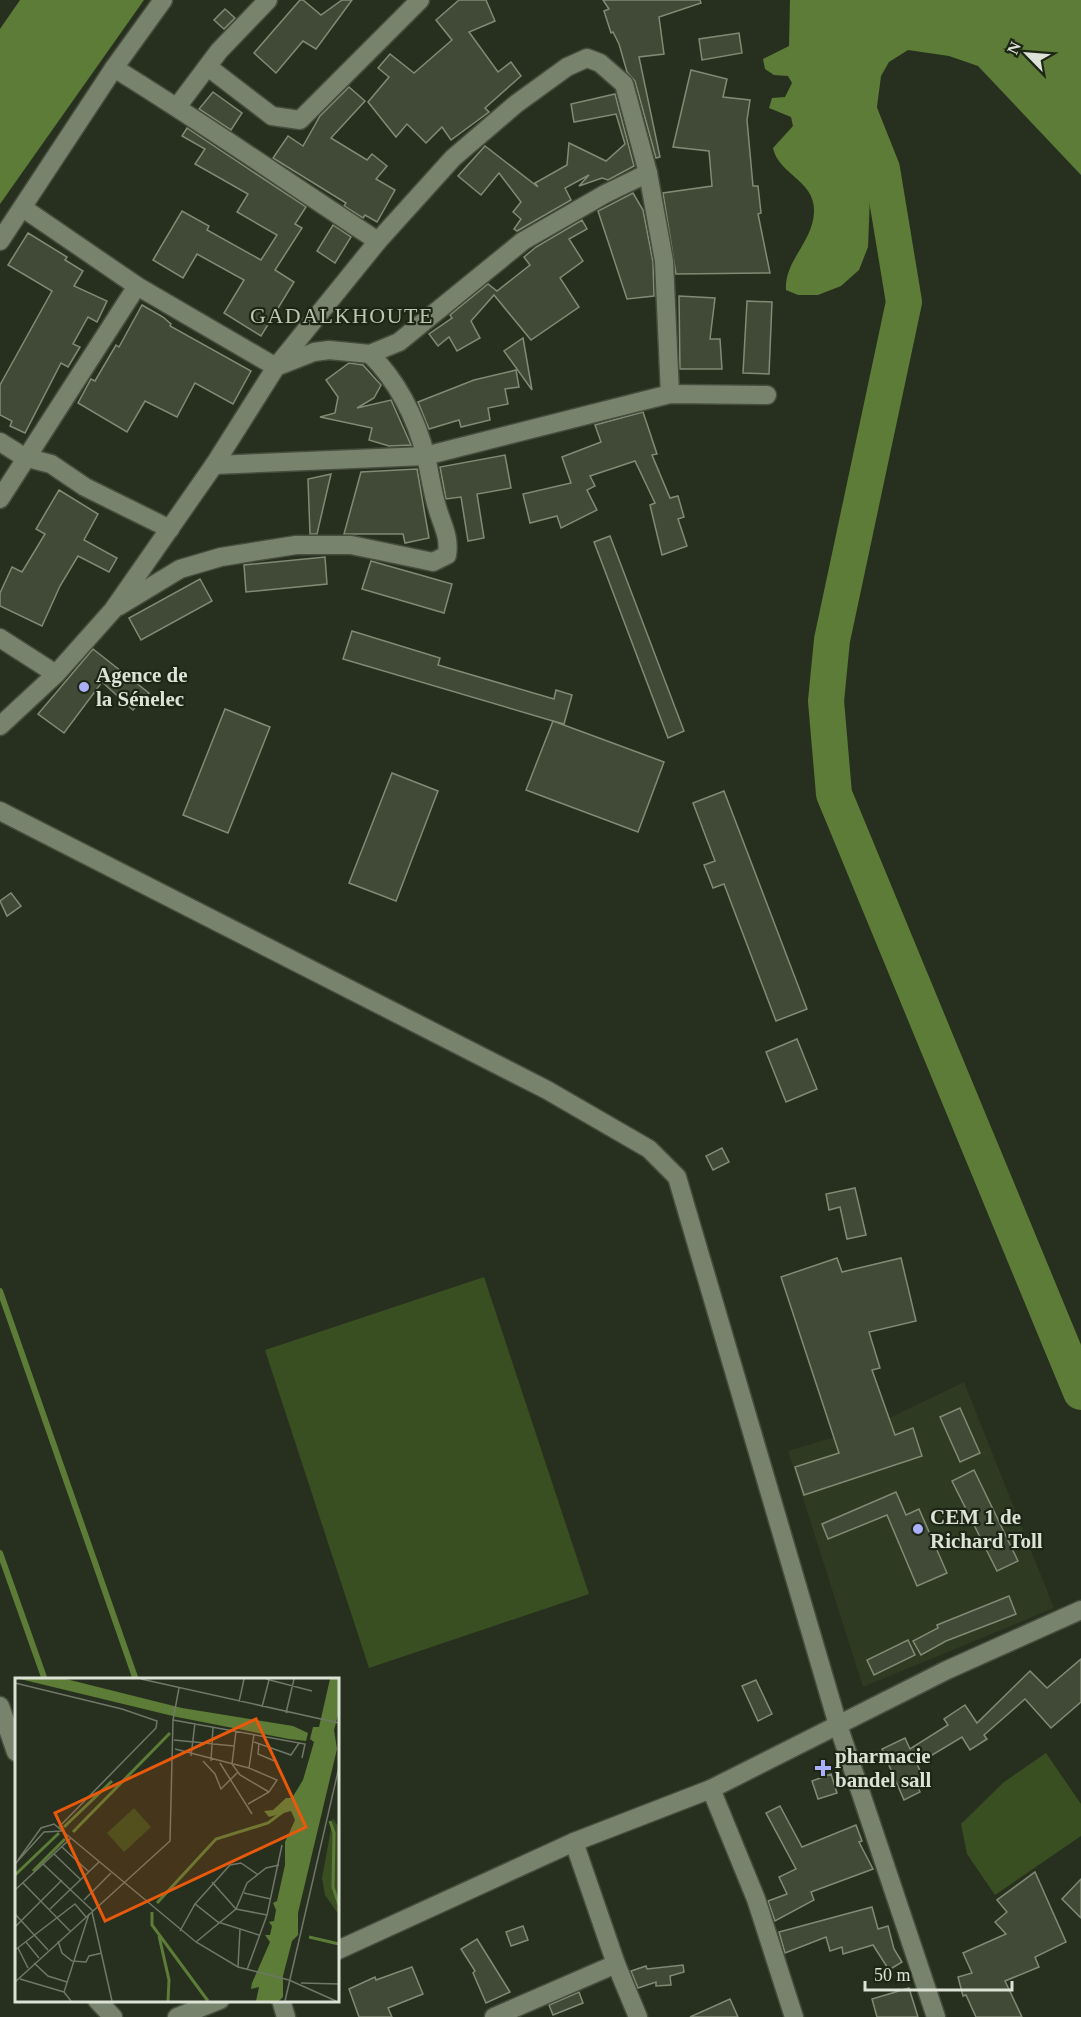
<svg xmlns="http://www.w3.org/2000/svg" width="1081" height="2017" viewBox="0 0 1081 2017" font-family="Georgia,serif">
	<style>
		.built { fill: #2e3a22 }
		.green { fill: #394f21 }
		.water { fill: #5c7c38 }
		.lines { fill: none; stroke-linecap: round; stroke-linejoin: round }
		.stream { stroke: #5c7c38; stroke-width: 6 }
		.river { stroke: #5c7c38; stroke-width: 36 }
		.building { fill: #404a36; stroke: #808b76; stroke-width: 1.5 }
		.street-casing { stroke: #454d3d; stroke-width: 21 }
		.secondary-casing { stroke: #454d3d; stroke-width: 21 }
		.street { stroke: #78836e; stroke-width: 18 }
		.secondary { stroke: #78836e; stroke-width: 18 }
		.poi-dot { fill: #aab0fb; stroke: #1d2615; stroke-width: 2 }
		.labels { text-anchor: middle; dominant-baseline: central; stroke-width: 4.5; stroke-linejoin: round; paint-order: stroke }
		.poi-label { font-size: 21px; font-weight: bold; fill: #dce2d6; stroke: #1d2615; text-anchor: start }
		.neighbourhood-label { font-size: 22px; letter-spacing: 1.5px; fill: #bbc7b1; stroke: #1d2615 }
		.inset-river { fill: none; stroke: #5c7c38; stroke-width: 3 }
		.inset-road { fill: none; stroke: #6f7768; stroke-width: 1.5 }
		.view { fill: #e8590c; fill-opacity: 0.15; stroke: #e8590c; stroke-width: 3 }
		.inset-edge { fill: none; stroke: #dce2d6; stroke-width: 3 }
	</style>
	<rect width="100%" height="100%" fill="#27301e"/>
	<path class="built" d="M 964,1382 L 1054,1608 L 863,1687 L 788,1451 L 875,1425 Z"/>
	<g class="green">
		<path d="M 484,1277 L 589,1594 L 369,1668 L 265,1350 Z"/>
		<path d="M 1046,1753 L 1081,1804 L 1081,1836 L 995,1895 L 967,1854 L 961,1824 L 1004,1782 Z"/>
	</g>
	<g class="water">
		<path d="M 20,0 L 144,0 L 0,204 L 0,29 Z"/>
		<path d="M 790,0 L 1081,0 L 1081,175 L 978,66 L 949,56 L 908,50 L 889,62 L 881,76 L 872,145 L 868,247 L 859,270 L 841,286 L 818,295 L 798,295 L 786,290 C 784,261 813,242 814,212 C 816,181 778,174 773,148 L 793,126 L 791,117 L 769,108 L 772,98 L 785,97 L 792,83 L 788,76 L 774,75 L 765,69 L 763,59 L 789,46 Z"/>
	</g>
	<g class="lines">
		<g class="stream">
			<path d="M 0,1291 L 136,1680"/>
			<path d="M 0,1553 L 45,1680"/>
		</g>
		<path class="river" d="M 842,0 L 853,96 L 882,169 L 904,302 L 832,640 L 826,701 L 834,794 L 1081,1392"/>
	</g>
	<g class="building">
		<path d="M 300,0 L 303,0 L 321,15 L 342,0 L 352,0 L 316,49 L 303,41 L 276,73 L 254,53 Z"/>
		<path d="M 459,0 L 486,0 L 495,21 L 469,32 L 498,72 L 511,62 L 521,76 L 485,108 L 489,112 L 451,140 L 442,127 L 426,143 L 407,124 L 396,137 L 368,102 L 389,77 L 378,68 L 390,54 L 414,73 L 452,40 L 436,20 Z"/>
		<path d="M 603,0 L 700,0 L 701,3 L 659,17 L 664,54 L 639,57 L 660,157 L 656,158 L 635,81 L 627,72 L 619,44 L 613,32 L 611,33 L 604,11 L 609,9 Z"/>
		<path d="M 225,9 L 235,18 L 224,29 L 214,20 Z"/>
		<path d="M 739,33 L 742,53 L 702,60 L 699,39 Z"/>
		<path d="M 691,70 L 727,79 L 723,97 L 750,100 L 747,120 L 753,186 L 758,186 L 761,213 L 758,214 L 770,273 L 676,274 L 663,193 L 712,186 L 709,151 L 673,147 Z"/>
		<path d="M 349,87 L 365,101 L 331,138 L 367,160 L 372,154 L 387,166 L 376,179 L 395,190 L 377,222 L 365,215 L 363,218 L 344,206 L 346,203 L 273,158 L 288,136 L 303,146 L 320,116 Z"/>
		<path d="M 213,92 L 242,113 L 231,130 L 199,109 Z"/>
		<path d="M 615,94 L 634,166 L 608,180 L 602,178 L 579,186 L 589,175 L 565,188 L 571,200 L 517,231 L 514,229 L 521,219 L 513,212 L 521,202 L 499,173 L 481,195 L 458,176 L 485,146 L 538,187 L 535,183 L 567,165 L 569,143 L 606,161 L 625,144 L 616,114 L 574,122 L 571,104 Z"/>
		<path d="M 187,128 L 306,207 L 295,224 L 302,228 L 275,270 L 294,282 L 261,336 L 224,313 L 244,280 L 197,254 L 183,278 L 153,260 L 182,211 L 209,226 L 207,230 L 261,260 L 277,235 L 237,212 L 248,194 L 195,164 L 205,149 L 182,136 Z"/>
		<path d="M 633,193 L 643,210 L 653,262 L 654,296 L 627,299 L 598,211 Z"/>
		<path d="M 582,220 L 587,229 L 569,239 L 583,261 L 560,278 L 579,307 L 531,340 L 494,295 L 471,321 L 480,338 L 457,351 L 449,337 L 438,346 L 429,334 L 452,318 L 450,315 L 488,284 L 497,291 L 530,265 L 524,257 L 536,247 Z"/>
		<path d="M 333,225 L 351,237 L 335,263 L 317,251 Z"/>
		<path d="M 28,233 L 67,257 L 65,260 L 83,271 L 74,286 L 107,301 L 97,322 L 88,317 L 73,344 L 80,347 L 68,367 L 61,363 L 25,433 L 10,426 L 12,421 L 0,415 L 0,385 L 52,291 L 8,265 Z"/>
		<path d="M 679,296 L 715,298 L 710,339 L 720,339 L 722,369 L 680,369 Z"/>
		<path d="M 747,301 L 772,302 L 769,374 L 743,373 Z"/>
		<path d="M 142,305 L 163,317 L 171,324 L 170,326 L 251,371 L 233,404 L 195,383 L 177,417 L 145,401 L 127,432 L 78,403 L 91,379 L 95,381 L 116,345 L 119,347 Z"/>
		<path d="M 523,338 L 532,390 L 504,351 Z"/>
		<path d="M 349,363 L 363,365 L 381,385 L 374,398 L 357,408 L 391,400 L 411,445 L 389,446 L 369,440 L 372,428 L 320,417 L 335,413 L 338,397 L 326,380 Z"/>
		<path d="M 516,370 L 519,387 L 505,389 L 508,404 L 488,408 L 490,420 L 461,427 L 459,420 L 429,429 L 418,402 L 474,380 Z"/>
		<path d="M 643,412 L 657,454 L 652,455 L 670,498 L 678,496 L 684,517 L 678,519 L 687,546 L 662,555 L 650,505 L 655,503 L 635,461 L 590,476 L 595,486 L 587,490 L 597,510 L 561,528 L 557,516 L 530,523 L 523,494 L 571,483 L 562,457 L 601,442 L 595,425 Z"/>
		<path d="M 505,455 L 511,488 L 477,494 L 484,538 L 468,541 L 461,497 L 446,499 L 440,467 Z"/>
		<path d="M 417,469 L 429,538 L 405,543 L 403,534 L 344,534 L 361,472 Z"/>
		<path d="M 331,474 L 317,534 L 310,534 L 308,479 Z"/>
		<path d="M 59,490 L 98,514 L 84,540 L 117,558 L 109,572 L 78,556 L 60,586 L 42,626 L 0,606 L 0,593 L 12,567 L 22,572 L 45,534 L 36,529 Z"/>
		<path d="M 610,536 L 684,731 L 668,738 L 594,542 Z"/>
		<path d="M 325,557 L 327,584 L 246,592 L 244,565 Z"/>
		<path d="M 371,561 L 452,584 L 444,613 L 362,589 Z"/>
		<path d="M 200,579 L 212,601 L 141,640 L 129,618 Z"/>
		<path d="M 352,631 L 440,658 L 438,665 L 554,699 L 556,690 L 572,695 L 564,724 L 553,721 L 664,762 L 638,832 L 526,790 L 553,721 L 343,659 Z"/>
		<path d="M 93,649 L 149,693 L 133,710 L 102,682 L 64,733 L 38,714 Z"/>
		<path d="M 225,709 L 270,727 L 228,833 L 183,815 Z"/>
		<path d="M 392,773 L 438,791 L 396,901 L 349,883 Z"/>
		<path d="M 724,791 L 807,1009 L 776,1021 L 724,884 L 713,888 L 704,865 L 715,861 L 693,803 Z"/>
		<path d="M 11,893 L 21,906 L 7,916 L 0,901 Z"/>
		<path d="M 797,1039 L 817,1089 L 786,1102 L 766,1052 Z"/>
		<path d="M 722,1148 L 729,1162 L 713,1170 L 706,1156 Z"/>
		<path d="M 855,1188 L 866,1235 L 847,1239 L 840,1207 L 829,1210 L 826,1194 Z"/>
		<path d="M 837,1258 L 842,1272 L 901,1258 L 916,1321 L 869,1332 L 880,1368 L 872,1370 L 895,1435 L 913,1428 L 922,1456 L 804,1495 L 795,1467 L 839,1453 L 781,1277 Z"/>
		<path d="M 960,1408 L 980,1453 L 960,1462 L 940,1417 Z"/>
		<path d="M 974,1470 L 1018,1561 L 997,1571 L 952,1481 Z"/>
		<path d="M 896,1492 L 906,1515 L 919,1509 L 947,1573 L 917,1586 L 887,1515 L 828,1539 L 822,1524 Z"/>
		<path d="M 1009,1596 L 1016,1614 L 946,1641 L 921,1655 L 913,1641 L 938,1628 L 937,1625 Z"/>
		<path d="M 908,1640 L 915,1655 L 874,1675 L 867,1660 Z"/>
		<path d="M 1081,1659 L 1081,1702 L 1051,1728 L 1025,1699 L 984,1735 L 987,1739 L 970,1750 L 962,1737 L 917,1764 L 922,1775 L 914,1779 L 920,1792 L 904,1800 L 882,1749 L 905,1738 L 910,1749 L 948,1725 L 944,1719 L 965,1705 L 977,1723 L 1030,1671 L 1047,1688 Z"/>
		<path d="M 756,1680 L 772,1714 L 758,1721 L 742,1686 Z"/>
		<path d="M 831,1774 L 837,1793 L 818,1799 L 812,1781 Z"/>
		<path d="M 780,1806 L 802,1847 L 856,1825 L 862,1841 L 859,1842 L 873,1869 L 811,1892 L 814,1900 L 775,1921 L 768,1901 L 787,1894 L 779,1877 L 796,1869 L 766,1813 Z"/>
		<path d="M 1035,1872 L 1066,1942 L 1035,1957 L 1039,1967 L 1005,1981 L 1022,2017 L 976,2017 L 966,1995 L 963,1996 L 958,1977 L 972,1973 L 963,1953 L 1006,1934 L 995,1922 L 1007,1912 L 997,1900 Z"/>
		<path d="M 1081,1879 L 1081,1918 L 1062,1899 Z"/>
		<path d="M 872,1907 L 878,1929 L 888,1926 L 894,1949 L 902,1962 L 889,1970 L 873,1945 L 843,1954 L 842,1947 L 830,1951 L 826,1937 L 785,1953 L 779,1932 Z"/>
		<path d="M 523,1926 L 528,1940 L 511,1946 L 506,1932 Z"/>
		<path d="M 477,1939 L 510,1992 L 486,2003 L 473,1973 L 475,1971 L 461,1949 Z"/>
		<path d="M 683,1965 L 684,1972 L 670,1976 L 671,1985 L 656,1986 L 656,1982 L 638,1988 L 631,1971 L 646,1966 L 647,1969 Z"/>
		<path d="M 412,1967 L 423,1994 L 388,2008 L 392,2017 L 359,2017 L 349,1989 L 375,1977 L 376,1980 Z"/>
		<path d="M 909,1988 L 918,2017 L 877,2017 L 872,1999 Z"/>
		<path d="M 579,1992 L 583,2003 L 553,2015 L 549,2005 Z"/>
		<path d="M 730,1999 L 738,2017 L 690,2017 Z"/>
	</g>
	<g class="lines">
		<defs>
			<g id="street">
				<path d="M 208,67 L 272,116 L 300,120 L 420,0"/>
				<path d="M 114,68 C 204,123 290,184 378,241"/>
				<path d="M 177,107 L 219,51 L 268,0"/>
				<path d="M 23,208 L 137,286 L 276,367 L 314,352 L 329,350 L 370,354 L 399,342 L 523,241 L 605,194 L 648,173"/>
				<path d="M 0,241 L 114,68 L 163,0"/>
				<path d="M 0,442 L 24,457 L 51,464 L 85,487 L 170,529"/>
				<path d="M 214,465 L 425,456 L 670,394 L 767,395"/>
				<path d="M 0,499 L 137,286"/>
				<path d="M 119,606 L 180,569 L 221,557 L 296,545 L 351,545 L 433,562 L 447,555 C 450,536 442,525 437,507 C 432,491 430,474 426,457 C 416,418 399,383 370,354"/>
				<path d="M 0,638 L 56,674"/>
				<path d="M 0,726 L 56,674 L 113,610 L 214,465 L 276,367 L 378,241 L 453,158 L 516,104 L 567,67 L 587,58 L 600,63 L 624,84 L 648,173 L 664,261 L 670,394"/>
				<path d="M 0,811 L 547,1090 L 649,1149 L 677,1177 L 838,1725"/>
				<path d="M 0,1706 L 16,1752"/>
				<path d="M 711,1789 L 756,1899 L 794,2017"/>
				<path d="M 574,1842 L 616,1964 L 638,2017"/>
				<path d="M 97,2000 L 113,2017"/>
				<path d="M 281,2000 L 286,2017"/>
				<path d="M 494,2017 L 616,1964"/>
			</g>
			<g id="secondary">
				<path d="M 838,1725 L 936,2017"/>
				<path d="M 338,1950 L 574,1842 L 711,1789 L 947,1670 L 1081,1610"/>
				<path d="M 177,2017 L 220,2000"/>
			</g>
		</defs>
		<use href="#street" class="street-casing"/>
		<use href="#secondary" class="secondary-casing"/>
		<use href="#street" class="street"/>
		<use href="#secondary" class="secondary"/>
	</g>
	<g class="poi-dot">
		<circle cx="84" cy="687" r="6"/>
		<circle cx="918" cy="1529" r="6"/>
		<path d="M820 1759h6v6h6v6h-6v6h-6v-6h-6v-6h6z"/>
	</g>
	<g class="labels">
		<g class="poi-label">
			<text x="96" y="675">Agence de<tspan x="96" dy="24">la Sénelec</tspan></text>
			<text x="930" y="1517">CEM 1 de<tspan x="930" dy="24">Richard Toll</tspan></text>
			<text x="835" y="1756">pharmacie<tspan x="835" dy="24">bandel sall</tspan></text>
		</g>
		<g class="neighbourhood-label">
			<text x="342" y="315">GADALKHOUTE</text>
		</g>
	</g>
	<g transform="translate(15 1678)">
		<rect width="324" height="324" fill="#27301e"/>
		<path d="M 119,130 L 136,149 L 109,174 L 92,155 ZM 318,140 L 324,150 L 324,237 L 310,217 L 307,200 Z" fill="#394f21"/>
		<path d="M 5,1 L 51,1 L 167,30 L 278,48 L 293,55 L 291,63 L 274,61 L 162,39 ZM 315,1 L 324,1 L 324,34 L 319,52 L 322,71 L 283,235 L 283,257 L 277,263 L 268,298 L 268,319 L 264,323 L 241,323 L 244,309 L 236,311 L 237,305 L 255,264 L 250,257 L 255,257 L 257,248 L 254,244 L 259,243 L 261,232 L 258,225 L 262,223 L 270,187 L 270,164 L 280,142 L 276,133 L 254,139 L 249,133 L 258,132 L 271,120 L 277,120 L 288,102 L 299,64 L 295,61 L 298,49 L 304,49 Z" fill="#5c7c38"/>
		<path class="inset-river" d="M 315,143 L 319,155 L 318,209 L 324,227M 49,149 L 97,103M 58,154 L 155,55M 18,193 L 50,161M 0,197 L 44,155M 142,225 L 201,161 L 253,145 L 269,133M 137,234 L 137,247 L 193,323M 144,258 L 154,302 L 153,323M 294,259 L 324,266"/>
		<path class="inset-road" d="M 126,1 L 324,45M 251,1 L 297,13M 0,5 L 107,31 L 142,43 L 141,50 L 44,149M 224,24 L 229,1M 247,29 L 254,2M 271,35 L 279,1M 158,42 L 290,66 L 287,80M 221,53 L 217,86 L 225,97 L 254,114M 159,62 L 219,68M 239,64 L 276,77 L 284,65M 244,65 L 243,76 L 262,84M 160,71 L 234,90 L 262,102 L 254,114 L 233,126M 176,78 L 180,45M 188,83 L 200,96 L 206,111 L 223,94M 196,83 L 198,49M 205,85 L 237,136M 234,90 L 239,56M 47,169 L 74,194M 39,176 L 66,202M 3,182 L 26,150 L 39,146 L 181,264 L 223,289 L 274,302M 0,186 L 29,154 L 47,153M 28,186 L 78,233M 197,204 L 221,231 L 252,237M 8,205 L 55,253M 0,212 L 56,160M 229,215 L 256,221M 69,222 L 96,195M 180,226 L 215,187 L 226,185 L 242,196M 35,231 L 84,184M 77,234 L 97,323M 0,236 L 33,272M 0,249 L 47,202M 165,253 L 180,226 L 203,244 L 244,257M 43,263 L 47,275 L 57,283 L 71,284 L 74,278 L 87,275M 11,264 L 24,280M 181,264 L 221,231 L 232,205 L 251,190 L 264,187M 3,270 L 13,290M 0,272 L 60,226 L 71,239M 19,285 L 33,298 L 52,304M 223,289 L 225,251M 232,292 L 252,237 L 267,167M 5,301 L 49,314M 274,302 L 321,323M 0,304 L 155,163 L 158,42 L 164,10M 286,305 L 324,306M 56,323 L 49,314 L 74,236M 270,323 L 324,89"/>
		<path class="view" d="M 241,41 L 291,149 L 90,243 L 40,135 Z"/>
		<rect width="324" height="324" class="inset-edge"/>
	</g>
	<g transform="translate(1027 54) rotate(295)" stroke="#1d2615" stroke-width="4.5" paint-order="stroke">
	<path d="M0-4.5L10 22L0 15L-10 22Z" fill="#dce2d6"/>
	<text y="-9" font-size="16" font-weight="bold" text-anchor="middle" fill="#dce2d6">N</text>
	</g>
	<path d="M865 1981v9h147v-9" fill="none" stroke="#dce2d6" stroke-width="3"/>
	<text x="874" y="1981" font-size="18" fill="#dce2d6" stroke="#1d2615" stroke-width="4.5" paint-order="stroke">50 m</text>
</svg>
